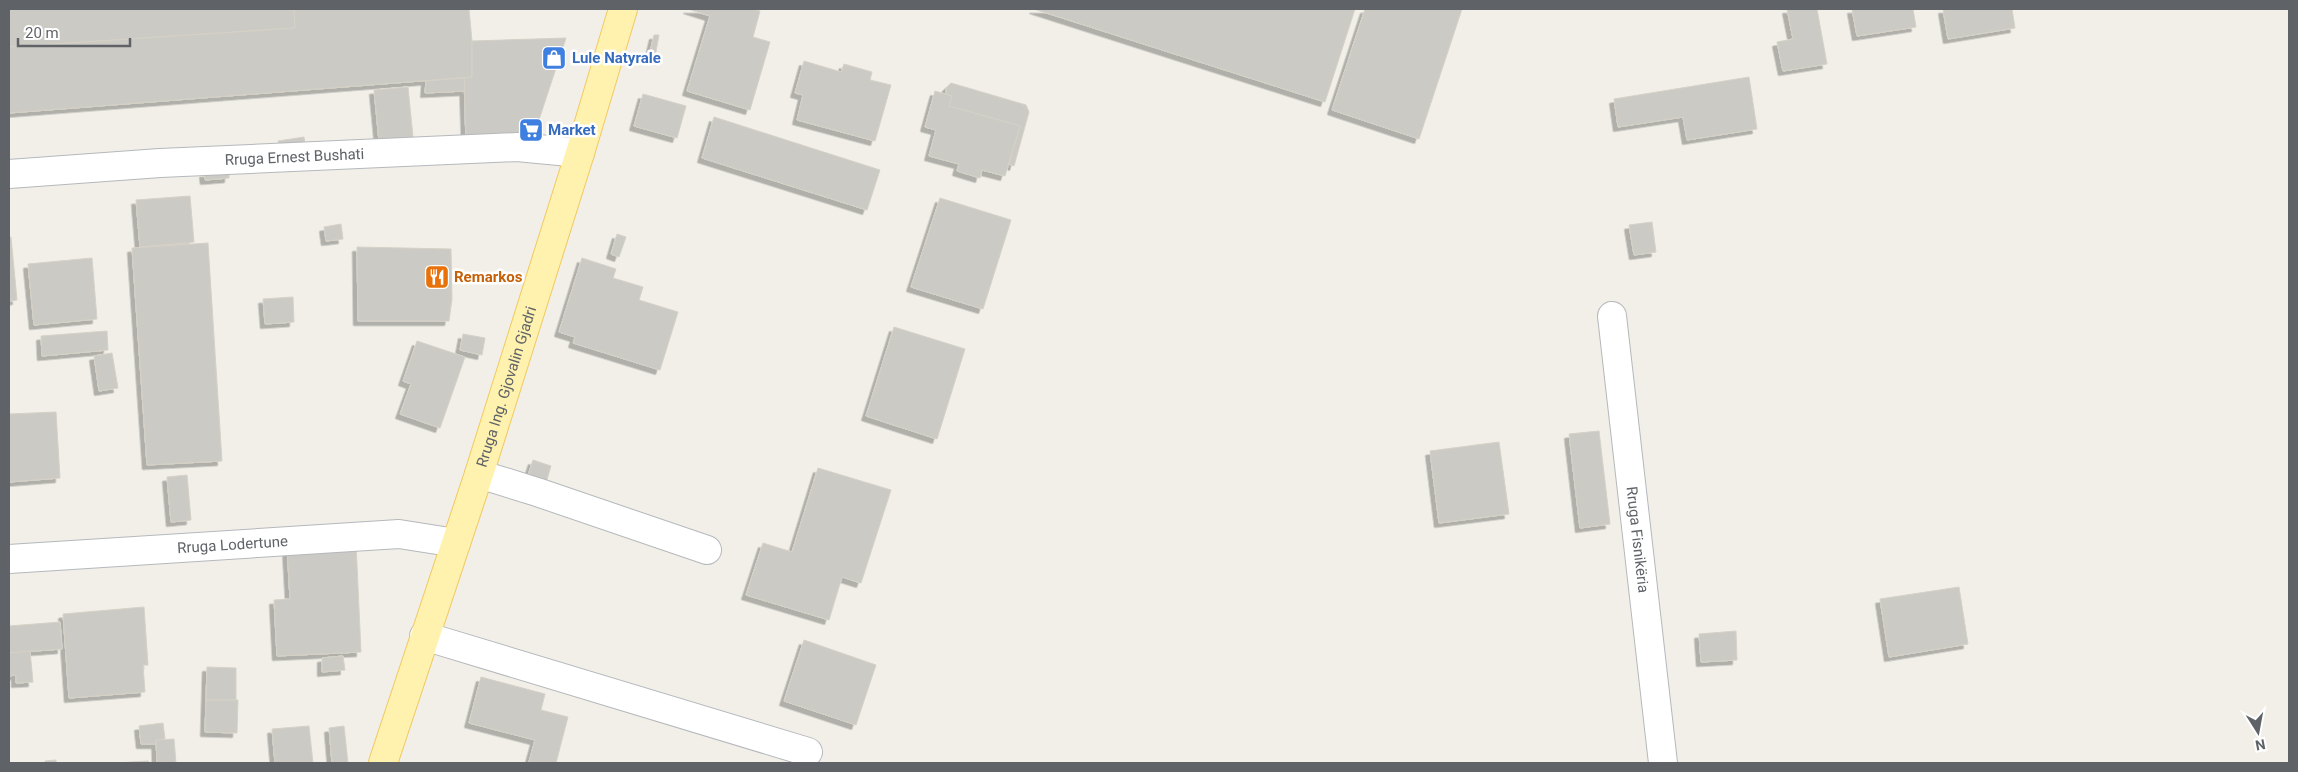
<svg xmlns="http://www.w3.org/2000/svg" width="2298" height="772" viewBox="0 0 2298 772" font-family="Roboto,sans-serif">
	<style>
		.building { fill: #cccac5; stroke: #d6d1c6; filter: url(#shadow) }
		.lines { fill: none; stroke-linecap: round; stroke-linejoin: round }
		.minor-casing { stroke: #b5b8bc; stroke-width: 30 }
		.major-casing { stroke: #f2c960; stroke-width: 30 }
		.minor { stroke: #fff; stroke-width: 28 }
		.major { stroke: #fff2af; stroke-width: 28 }
		.labels { text-anchor: middle; dominant-baseline: central; stroke-width: 5; stroke-linejoin: round; paint-order: stroke }
		.shop-label { font-size: 15px; font-weight: bold; fill: #366cbe; stroke: #fff; text-anchor: start }
		.street-label { font-size: 15px; fill: #5f6368; stroke: #fff }
		.food-label { font-size: 15px; font-weight: bold; fill: #c56008; stroke: #fff; text-anchor: start }
	</style>
	<defs>
		<filter id="shadow"><feDropShadow dx="-4.5" dy="4.5" stdDeviation="0" flood-color="#0004"/></filter>
	</defs>
	<rect width="100%" height="100%" fill="#f1efe8"/>
	<g class="building">
		<path d="M 9,9 L 294,9 L 295,28 L 9,47 Z"/>
		<path d="M 294,9 L 469,9 L 472,41 L 472,77 L 9,113 L 9,47 L 295,28 Z"/>
		<path d="M 688,9 L 751,9 L 760,11 L 753,37 L 770,42 L 750,110 L 687,91 L 710,16 Z"/>
		<path d="M 1034,9 L 1355,9 L 1325,102 Z"/>
		<path d="M 1365,9 L 1462,9 L 1419,139 L 1332,110 Z"/>
		<path d="M 1787,9 L 1817,9 L 1827,64 L 1783,71 L 1777,42 L 1793,39 Z"/>
		<path d="M 1852,9 L 1913,9 L 1916,27 L 1857,36 Z"/>
		<path d="M 1943,9 L 2012,9 L 2015,28 L 1948,39 Z"/>
		<path d="M 654,35 L 659,35 L 655,57 L 649,56 Z"/>
		<path d="M 566,38 L 532,141 L 466,143 L 464,78 L 472,77 L 472,41 Z"/>
		<path d="M 804,61 L 841,72 L 844,64 L 872,72 L 870,80 L 891,85 L 875,141 L 797,120 L 803,95 L 795,93 Z"/>
		<path d="M 1749,77 L 1757,129 L 1687,140 L 1683,117 L 1618,127 L 1614,99 Z"/>
		<path d="M 464,78 L 465,91 L 425,93 L 426,81 Z"/>
		<path d="M 951,83 L 1026,105 L 1029,112 L 1014,166 L 1009,164 L 1020,126 L 949,106 L 952,96 L 946,94 L 946,88 Z"/>
		<path d="M 408,87 L 413,137 L 379,141 L 374,90 Z"/>
		<path d="M 935,91 L 952,96 L 949,106 L 1020,126 L 1005,176 L 982,170 L 980,178 L 957,171 L 959,164 L 929,156 L 936,130 L 925,127 Z"/>
		<path d="M 643,94 L 686,106 L 677,138 L 634,126 Z"/>
		<path d="M 714,117 L 880,170 L 867,210 L 702,158 Z"/>
		<path d="M 304,137 L 305,144 L 279,148 L 278,141 Z"/>
		<path d="M 229,172 L 229,178 L 205,180 L 204,173 Z"/>
		<path d="M 190,196 L 194,242 L 140,247 L 136,200 Z"/>
		<path d="M 940,198 L 1011,220 L 983,309 L 911,287 Z"/>
		<path d="M 1652,222 L 1656,252 L 1634,255 L 1629,225 Z"/>
		<path d="M 341,224 L 343,239 L 326,241 L 324,227 Z"/>
		<path d="M 617,234 L 626,237 L 619,257 L 611,254 Z"/>
		<path d="M 11,237 L 17,300 L 9,301 L 9,238 Z"/>
		<path d="M 208,243 L 222,461 L 147,465 L 132,248 Z"/>
		<path d="M 357,247 L 451,249 L 452,299 L 449,321 L 358,321 Z"/>
		<path d="M 92,258 L 97,319 L 34,325 L 28,264 Z"/>
		<path d="M 582,258 L 616,269 L 613,278 L 643,287 L 639,300 L 678,312 L 660,370 L 573,343 L 575,337 L 559,332 Z"/>
		<path d="M 293,297 L 294,322 L 265,324 L 263,299 Z"/>
		<path d="M 894,327 L 965,349 L 937,439 L 866,416 Z"/>
		<path d="M 107,331 L 108,350 L 42,356 L 41,336 Z"/>
		<path d="M 463,334 L 485,338 L 482,355 L 460,350 Z"/>
		<path d="M 417,341 L 465,357 L 440,428 L 400,414 L 411,384 L 403,381 Z"/>
		<path d="M 112,353 L 118,388 L 99,391 L 94,356 Z"/>
		<path d="M 56,412 L 60,478 L 9,482 L 9,414 Z"/>
		<path d="M 1599,431 L 1610,524 L 1580,528 L 1569,434 Z"/>
		<path d="M 1499,442 L 1509,514 L 1439,523 L 1430,451 Z"/>
		<path d="M 533,460 L 551,466 L 546,483 L 527,478 Z"/>
		<path d="M 818,468 L 891,490 L 861,583 L 842,577 L 829,620 L 746,595 L 763,543 L 792,552 Z"/>
		<path d="M 187,475 L 191,520 L 171,522 L 167,477 Z"/>
		<path d="M 356,543 L 361,652 L 277,656 L 274,600 L 290,599 L 287,547 Z"/>
		<path d="M 1959,587 L 1968,644 L 1889,657 L 1880,599 Z"/>
		<path d="M 144,607 L 148,665 L 143,665 L 145,692 L 69,698 L 63,614 Z"/>
		<path d="M 60,622 L 62,649 L 9,653 L 9,626 Z"/>
		<path d="M 1736,631 L 1737,660 L 1701,662 L 1699,634 Z"/>
		<path d="M 804,640 L 876,665 L 856,725 L 784,701 Z"/>
		<path d="M 30,651 L 33,682 L 16,683 L 16,675 L 9,676 L 9,653 Z"/>
		<path d="M 343,656 L 345,670 L 322,672 L 322,658 Z"/>
		<path d="M 207,667 L 236,668 L 236,700 L 206,700 Z"/>
		<path d="M 481,677 L 545,694 L 541,710 L 568,717 L 556,763 L 529,762 L 535,740 L 469,723 Z"/>
		<path d="M 206,700 L 238,700 L 237,733 L 205,732 Z"/>
		<path d="M 163,723 L 165,739 L 156,740 L 156,744 L 141,744 L 139,726 Z"/>
		<path d="M 309,726 L 313,763 L 275,763 L 272,729 Z"/>
		<path d="M 344,726 L 348,763 L 332,763 L 329,728 Z"/>
		<path d="M 174,739 L 176,763 L 157,763 L 156,740 Z"/>
		<path d="M 56,760 L 56,763 L 45,763 L 45,761 Z"/>
		<path d="M 148,761 L 150,763 L 116,763 Z"/>
	</g>
	<g class="lines">
		<defs>
			<g id="minor">
				<path id="s1" d="M 9,174 L 160,163 L 517,147 L 580,153"/>
				<path id="s2" d="M 1612,316 L 1663,763"/>
				<path d="M 479,474 L 537,492 L 707,550"/>
				<path id="s3" d="M 9,559 L 399,534 L 456,543"/>
				<path d="M 424,636 L 808,752"/>
			</g>
			<g id="major">
				<path id="s4" d="M 383,763 L 479,474 L 580,153 L 623,9"/>
			</g>
		</defs>
		<use href="#minor" class="minor-casing"/>
		<use href="#major" class="major-casing"/>
		<use href="#minor" class="minor"/>
		<use href="#major" class="major"/>
	</g>
	<defs>
		<symbol id="shop-square" viewBox="-11 -11 22 22"><rect x="-9" y="-9" width="18" height="18" rx="4" fill="#3f7fe0" stroke="#fff"/><path d="M-5-2.5h2.3a2.7 3.5 0 0 1 5.4 0H5L5.5 6h-11ZM-1.5-2.5h3a1.5 2.3 0 0 0-3 0Z" fill="#fff"/></symbol>
		<symbol id="supermarket-square" viewBox="-11 -11 22 22"><rect x="-9" y="-9" width="18" height="18" rx="4" fill="#3f7fe0" stroke="#fff"/><path d="M-6-5.5h2.5l.6 2H6L4.5 2H-2.5L-4.4-4H-6ZM-1.5 3.2a1.3 1.3 0 1 0 .1 0ZM3 3.2a1.3 1.3 0 1 0 .1 0Z" fill="#fff"/></symbol>
		<symbol id="restaurant-square" viewBox="-11 -11 22 22"><rect x="-9" y="-9" width="18" height="18" rx="4" fill="#e8710a" stroke="#fff"/><path d="M-5-6h1v4h1v-4h1v4h1v-4h1v5L-1.5 .5V6h-2V.5L-5-1ZM5-6V6H3V1.5H1.5Q1.5-4 5-6Z" fill="#fff"/></symbol>
	</defs>
	<g fill-rule="evenodd">
		<use href="#shop-square" x="540" y="44" width="28" height="28"/>
		<use href="#supermarket-square" x="517" y="116" width="28" height="28"/>
		<use href="#restaurant-square" x="423" y="263" width="28" height="28"/>
	</g>
	<g class="labels">
		<g class="shop-label">
			<text x="572" y="58">Lule Natyrale</text>
			<text x="548" y="130">Market</text>
		</g>
		<g class="street-label">
			<text stroke="none"><textPath href="#s1" startOffset="286">Rruga Ernest Bushati</textPath></text>
			<text stroke="none"><textPath href="#s4" startOffset="396">Rruga Ing. Gjovalin Gjadri</textPath></text>
			<text stroke="none"><textPath href="#s2" startOffset="225">Rruga Fisnikëria</textPath></text>
			<text stroke="none"><textPath href="#s3" startOffset="224">Rruga Lodertune</textPath></text>
		</g>
		<g class="food-label">
			<text x="454" y="277">Remarkos</text>
		</g>
	</g>
	<rect width="2298" height="772" fill="none" stroke="#5f6368" stroke-width="20"/>
	<g transform="translate(2258 732) rotate(169)" stroke="#ffffff" stroke-width="4" paint-order="stroke">
	<path d="M0-4L9 19L0 12L-9 19Z" fill="#5f6368"/>
	<text y="-8" font-size="14" font-weight="bold" text-anchor="middle" fill="#5f6368">N</text>
	</g>
	<path d="M18 38v8h112v-8" fill="none" stroke="#5f6368" stroke-width="2.5"/>
	<text x="25" y="38" font-size="15" fill="#5f6368" stroke="#ffffff" stroke-width="4" paint-order="stroke">20 m</text>
</svg>
